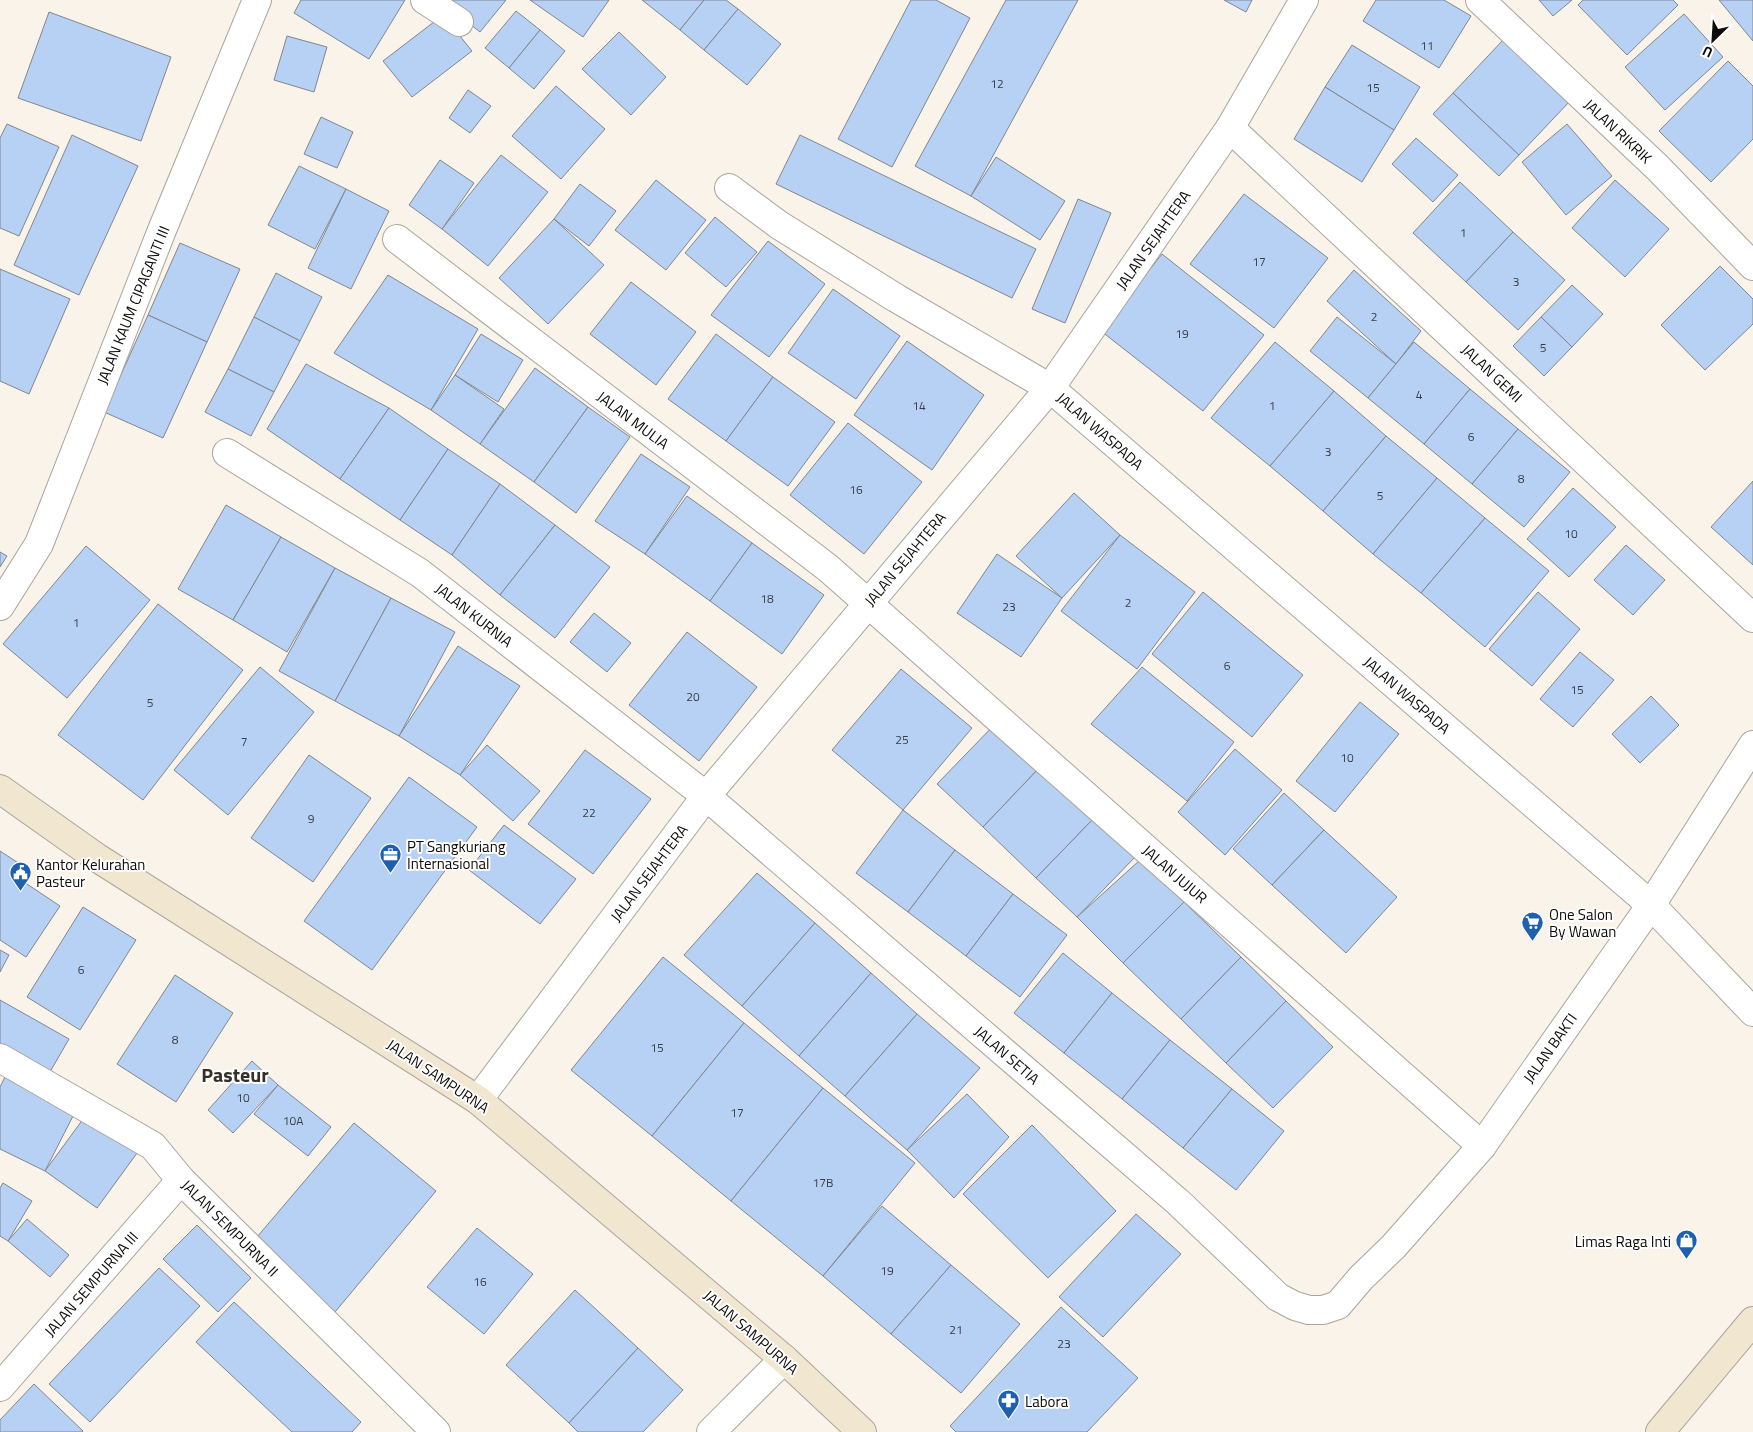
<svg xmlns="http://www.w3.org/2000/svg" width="1753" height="1432" viewBox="0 0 1753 1432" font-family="'Titillium Web',sans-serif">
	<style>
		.building { fill: #b7d1f5; stroke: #80868f }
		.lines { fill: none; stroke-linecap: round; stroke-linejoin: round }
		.street-casing { stroke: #aaa59b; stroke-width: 30 }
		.secondary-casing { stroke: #aaa59b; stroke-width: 30 }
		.street { stroke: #fff; stroke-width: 28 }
		.secondary { stroke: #f1e6d0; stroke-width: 28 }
		.labels { text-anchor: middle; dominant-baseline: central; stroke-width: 4; stroke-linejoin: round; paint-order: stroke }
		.number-label { font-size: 12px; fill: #383c43 }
		.street-label { font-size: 15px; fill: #0d0b08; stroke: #fff }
		.poi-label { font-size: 15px; fill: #0d0b08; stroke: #fff; text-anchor: start }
		.district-label { font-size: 20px; font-weight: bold; fill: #343028; stroke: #fff }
	</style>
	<rect width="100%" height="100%" fill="#f9f3e9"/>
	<g class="building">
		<path d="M 301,0 L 405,0 L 369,59 L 294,13 Z"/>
		<path d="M 440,0 L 506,0 L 480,32 Z"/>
		<path d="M 530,0 L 609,0 L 583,37 Z"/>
		<path d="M 642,0 L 704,0 L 680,30 Z"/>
		<path d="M 704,0 L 726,0 L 738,9 L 704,50 L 680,30 Z"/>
		<path d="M 911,0 L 936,0 L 970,18 L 892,167 L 838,139 Z"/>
		<path d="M 1006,0 L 1078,0 L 971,196 L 915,166 Z"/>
		<path d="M 1224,0 L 1252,0 L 1246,12 Z"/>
		<path d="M 1376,0 L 1444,0 L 1471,16 L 1439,68 L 1363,21 Z"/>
		<path d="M 1539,0 L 1572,0 L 1553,16 Z"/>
		<path d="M 1583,0 L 1673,0 L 1678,5 L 1627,55 L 1578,5 Z"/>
		<path d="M 1719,0 L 1753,0 L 1753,41 Z"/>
		<path d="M 738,9 L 781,44 L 747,85 L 704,50 Z"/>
		<path d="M 516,11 L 540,30 L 509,68 L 485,48 Z"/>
		<path d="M 49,12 L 171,57 L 141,141 L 18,98 Z"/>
		<path d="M 1684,14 L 1723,57 L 1665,110 L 1625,67 Z"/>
		<path d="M 443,15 L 472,51 L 412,97 L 383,61 Z"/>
		<path d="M 540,30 L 565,51 L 534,89 L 509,68 Z"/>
		<path d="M 619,32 L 666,77 L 631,115 L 582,69 Z"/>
		<path d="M 287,36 L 327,47 L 314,92 L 274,80 Z"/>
		<path d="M 1504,39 L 1570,101 L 1519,155 L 1453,93 Z"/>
		<path d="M 1352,45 L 1420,87 L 1394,130 L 1325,87 Z"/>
		<path d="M 1728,61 L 1753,86 L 1753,139 L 1711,182 L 1659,131 Z"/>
		<path d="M 556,86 L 605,129 L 561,179 L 512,136 Z"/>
		<path d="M 1325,87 L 1394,130 L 1362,182 L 1294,139 Z"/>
		<path d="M 468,90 L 491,106 L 470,133 L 449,118 Z"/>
		<path d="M 1453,93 L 1519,155 L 1499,176 L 1433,114 Z"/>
		<path d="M 321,117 L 353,132 L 337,168 L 304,154 Z"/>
		<path d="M 7,124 L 59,147 L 19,236 L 0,228 L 0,138 Z"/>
		<path d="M 1567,124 L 1612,176 L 1566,215 L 1522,162 Z"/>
		<path d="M 72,135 L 138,166 L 79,295 L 14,265 Z"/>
		<path d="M 800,135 L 1036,249 L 1012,298 L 776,184 Z"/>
		<path d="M 1416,138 L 1458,175 L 1433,202 L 1392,164 Z"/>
		<path d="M 501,155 L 548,192 L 488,266 L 442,229 Z"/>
		<path d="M 996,157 L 1065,201 L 1040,240 L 971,196 Z"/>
		<path d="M 440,160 L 474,183 L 442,229 L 409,205 Z"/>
		<path d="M 299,166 L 346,189 L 315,249 L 268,225 Z"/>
		<path d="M 656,180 L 706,220 L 666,270 L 615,230 Z"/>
		<path d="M 1615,180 L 1669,229 L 1625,277 L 1572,228 Z"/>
		<path d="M 1460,182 L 1513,232 L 1466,282 L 1413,233 Z"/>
		<path d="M 580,184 L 616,211 L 589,246 L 554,219 Z"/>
		<path d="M 346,189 L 389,211 L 351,289 L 308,268 Z"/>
		<path d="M 1244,194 L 1328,258 L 1274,328 L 1190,264 Z"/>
		<path d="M 1078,199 L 1111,213 L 1065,323 L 1032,309 Z"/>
		<path d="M 715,217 L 757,252 L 726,287 L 685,253 Z"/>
		<path d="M 554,219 L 604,265 L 548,324 L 499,278 Z"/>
		<path d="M 1513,232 L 1565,280 L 1518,330 L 1466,282 Z"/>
		<path d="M 768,241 L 825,284 L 769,357 L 711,315 Z"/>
		<path d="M 180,243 L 240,269 L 207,342 L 148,315 Z"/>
		<path d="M 1162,254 L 1264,335 L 1203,411 L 1101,331 Z"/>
		<path d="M 1720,266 L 1753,299 L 1753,324 L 1705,370 L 1661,325 Z"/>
		<path d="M 0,269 L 70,299 L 29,394 L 0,381 Z"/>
		<path d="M 1354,270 L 1421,331 L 1396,364 L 1327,301 Z"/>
		<path d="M 276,273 L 322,297 L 300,341 L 254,317 Z"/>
		<path d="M 388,275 L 478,329 L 431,410 L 334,353 Z"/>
		<path d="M 631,282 L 696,332 L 656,385 L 590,334 Z"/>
		<path d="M 1572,285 L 1603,314 L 1572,347 L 1541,317 Z"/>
		<path d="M 833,289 L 900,336 L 856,399 L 788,353 Z"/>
		<path d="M 148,315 L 207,342 L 163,438 L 104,412 Z"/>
		<path d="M 254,317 L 300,341 L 274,392 L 228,369 Z"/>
		<path d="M 1337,317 L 1396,364 L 1368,398 L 1310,351 Z"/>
		<path d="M 1541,317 L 1572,347 L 1544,376 L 1513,346 Z"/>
		<path d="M 481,334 L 523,360 L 498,402 L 455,375 Z"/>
		<path d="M 716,334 L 773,377 L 726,441 L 668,399 Z"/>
		<path d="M 907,341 L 984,395 L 932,470 L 854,415 Z"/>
		<path d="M 1275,342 L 1334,391 L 1270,466 L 1211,418 Z"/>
		<path d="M 1414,342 L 1470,389 L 1424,444 L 1368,398 Z"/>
		<path d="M 306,364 L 389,408 L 340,479 L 267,429 Z"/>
		<path d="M 535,368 L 588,407 L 534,482 L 480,444 Z"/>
		<path d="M 228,369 L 274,392 L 251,436 L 205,412 Z"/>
		<path d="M 455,375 L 504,409 L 480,444 L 431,410 Z"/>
		<path d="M 773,377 L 835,422 L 788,486 L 726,441 Z"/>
		<path d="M 1470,389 L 1518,429 L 1472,484 L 1424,444 Z"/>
		<path d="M 1334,391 L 1386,436 L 1323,511 L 1270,466 Z"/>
		<path d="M 588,407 L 630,437 L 576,513 L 534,482 Z"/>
		<path d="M 389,408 L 448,449 L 400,520 L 340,479 Z"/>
		<path d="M 848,423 L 922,482 L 864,554 L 790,495 Z"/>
		<path d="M 1518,429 L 1570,472 L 1524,527 L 1472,484 Z"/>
		<path d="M 1386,436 L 1437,478 L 1373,554 L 1323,511 Z"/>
		<path d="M 448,449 L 500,484 L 452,555 L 400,520 Z"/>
		<path d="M 641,454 L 690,487 L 645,554 L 595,521 Z"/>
		<path d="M 1437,478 L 1485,518 L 1421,593 L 1373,554 Z"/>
		<path d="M 1753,481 L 1753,565 L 1711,527 Z"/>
		<path d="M 500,484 L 555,525 L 500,595 L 452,555 Z"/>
		<path d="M 1573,488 L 1616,527 L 1569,577 L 1527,539 Z"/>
		<path d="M 1074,493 L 1120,535 L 1062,598 L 1016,556 Z"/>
		<path d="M 687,496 L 752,543 L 710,601 L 645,554 Z"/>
		<path d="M 226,505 L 281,537 L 233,620 L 178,589 Z"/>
		<path d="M 1485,518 L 1549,571 L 1485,647 L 1421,593 Z"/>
		<path d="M 555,525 L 610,567 L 555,638 L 500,595 Z"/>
		<path d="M 1120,535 L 1195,592 L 1137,669 L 1061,611 Z"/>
		<path d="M 281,537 L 335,568 L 287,652 L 233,620 Z"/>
		<path d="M 752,543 L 824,595 L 782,654 L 710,601 Z"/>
		<path d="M 1626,545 L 1665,580 L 1633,615 L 1594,580 Z"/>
		<path d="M 86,546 L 150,600 L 67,698 L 3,644 Z"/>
		<path d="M 0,552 L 7,556 L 0,567 Z"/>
		<path d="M 997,554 L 1062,598 L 1021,657 L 957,613 Z"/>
		<path d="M 335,568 L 391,598 L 335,701 L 279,671 Z"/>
		<path d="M 1203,592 L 1303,675 L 1252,737 L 1152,654 Z"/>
		<path d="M 1538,592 L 1580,629 L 1532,686 L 1489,649 Z"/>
		<path d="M 391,598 L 455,632 L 399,736 L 335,701 Z"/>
		<path d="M 158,604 L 243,670 L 143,800 L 58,735 Z"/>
		<path d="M 594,613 L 631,643 L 607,672 L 570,642 Z"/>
		<path d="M 687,632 L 757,687 L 699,761 L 629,705 Z"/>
		<path d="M 458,646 L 520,686 L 460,775 L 399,736 Z"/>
		<path d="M 1580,652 L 1614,680 L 1573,727 L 1540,699 Z"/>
		<path d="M 260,667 L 314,712 L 228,815 L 174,770 Z"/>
		<path d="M 1142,667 L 1234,742 L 1187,801 L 1091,724 Z"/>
		<path d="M 901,669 L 972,728 L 903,810 L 832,750 Z"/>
		<path d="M 1651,696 L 1679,725 L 1640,763 L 1612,734 Z"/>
		<path d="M 1360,702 L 1399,734 L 1335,812 L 1296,781 Z"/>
		<path d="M 997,722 L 1042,765 L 983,827 L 937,784 Z"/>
		<path d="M 487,745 L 540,791 L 513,821 L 460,775 Z"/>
		<path d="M 1235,749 L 1282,790 L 1225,855 L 1178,812 Z"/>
		<path d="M 585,750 L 651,799 L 593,874 L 528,824 Z"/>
		<path d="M 309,755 L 371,798 L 313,882 L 251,838 Z"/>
		<path d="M 1042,765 L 1096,816 L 1036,878 L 983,827 Z"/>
		<path d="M 409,777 L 477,827 L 372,970 L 304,921 Z"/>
		<path d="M 1284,793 L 1324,830 L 1272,885 L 1233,849 Z"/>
		<path d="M 903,810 L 955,850 L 908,912 L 856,873 Z"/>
		<path d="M 1096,816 L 1137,855 L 1077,917 L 1036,878 Z"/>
		<path d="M 504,825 L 576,879 L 540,924 L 469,870 Z"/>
		<path d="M 1324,830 L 1397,897 L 1346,953 L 1272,885 Z"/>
		<path d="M 955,850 L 1013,894 L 966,956 L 908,912 Z"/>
		<path d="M 0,851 L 26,868 L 18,878 L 60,906 L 26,957 L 0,940 Z"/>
		<path d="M 1140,860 L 1184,902 L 1123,963 L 1077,917 Z"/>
		<path d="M 757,873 L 815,923 L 742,1006 L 684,955 Z"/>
		<path d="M 1013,894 L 1067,935 L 1020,997 L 966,956 Z"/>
		<path d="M 1184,902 L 1241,957 L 1181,1019 L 1123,963 Z"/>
		<path d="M 83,907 L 136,940 L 80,1030 L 27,997 Z"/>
		<path d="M 815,923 L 871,973 L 799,1056 L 742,1006 Z"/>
		<path d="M 0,950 L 9,955 L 0,972 Z"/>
		<path d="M 1063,953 L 1112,993 L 1064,1053 L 1014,1013 Z"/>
		<path d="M 663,957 L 744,1023 L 652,1136 L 571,1070 Z"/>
		<path d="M 1241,957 L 1286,1001 L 1226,1063 L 1181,1019 Z"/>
		<path d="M 871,973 L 917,1014 L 845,1096 L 799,1056 Z"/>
		<path d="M 175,975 L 233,1013 L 176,1102 L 117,1064 Z"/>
		<path d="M 1112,993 L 1170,1040 L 1122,1099 L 1064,1053 Z"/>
		<path d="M 0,1000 L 69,1039 L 47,1077 L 0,1050 Z"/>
		<path d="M 1286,1001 L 1333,1047 L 1273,1108 L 1226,1063 Z"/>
		<path d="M 917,1014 L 980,1068 L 907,1150 L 845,1096 Z"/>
		<path d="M 744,1023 L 823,1088 L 731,1201 L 652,1136 Z"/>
		<path d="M 1170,1040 L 1232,1089 L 1183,1148 L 1122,1099 Z"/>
		<path d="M 252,1061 L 278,1085 L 233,1133 L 208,1110 Z"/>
		<path d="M 5,1077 L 75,1112 L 45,1171 L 0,1149 L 0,1087 Z"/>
		<path d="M 278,1085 L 331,1127 L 308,1156 L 254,1114 Z"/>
		<path d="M 823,1088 L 915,1163 L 823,1276 L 731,1201 Z"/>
		<path d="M 1232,1089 L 1284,1131 L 1236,1190 L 1183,1148 Z"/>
		<path d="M 967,1094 L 1009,1137 L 954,1198 L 907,1150 Z"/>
		<path d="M 89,1111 L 140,1149 L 97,1208 L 45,1171 Z"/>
		<path d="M 354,1123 L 436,1191 L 335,1312 L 257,1237 Z"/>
		<path d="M 1032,1125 L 1116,1211 L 1048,1278 L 963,1194 Z"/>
		<path d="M 3,1183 L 32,1201 L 8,1241 L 0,1236 L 0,1188 Z"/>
		<path d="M 882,1206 L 951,1265 L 891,1334 L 823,1276 Z"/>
		<path d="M 1136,1214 L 1181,1254 L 1103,1337 L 1059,1297 Z"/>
		<path d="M 27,1219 L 69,1255 L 50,1277 L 8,1241 Z"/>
		<path d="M 197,1225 L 251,1278 L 218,1312 L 163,1259 Z"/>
		<path d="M 477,1228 L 533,1274 L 484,1334 L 427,1287 Z"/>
		<path d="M 951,1265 L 1020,1324 L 961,1393 L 891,1334 Z"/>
		<path d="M 159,1268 L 200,1306 L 90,1422 L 49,1384 Z"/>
		<path d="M 575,1290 L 638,1348 L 569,1423 L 506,1365 Z"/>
		<path d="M 234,1302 L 361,1422 L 352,1432 L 292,1432 L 196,1342 Z"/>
		<path d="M 1061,1307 L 1138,1378 L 1087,1432 L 956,1432 L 950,1426 Z"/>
		<path d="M 638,1348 L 683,1390 L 643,1432 L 578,1432 L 569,1423 Z"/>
		<path d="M 34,1384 L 83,1431 L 82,1432 L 0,1432 L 0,1420 Z"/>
	</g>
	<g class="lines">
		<defs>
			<g id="street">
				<path d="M 425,0 L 459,22"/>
				<path d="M 1480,0 L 1658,168 L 1753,266"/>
				<path d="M 1230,128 L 1753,618"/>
				<path d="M 729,188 L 779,225 L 896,298 L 1050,388 L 1651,905 L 1753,1012"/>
				<path d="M 397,239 L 828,568 L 1482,1146"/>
				<path d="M 227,453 L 420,573 L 706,796 L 1178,1202 L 1278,1297 L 1295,1306 L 1309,1310 L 1323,1310 L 1338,1305 L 1361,1278 L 1394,1246 L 1482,1146 L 1651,905 L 1753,745"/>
				<path d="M 0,606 L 39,544 L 162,230 L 257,0"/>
				<path d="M 0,1058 L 153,1146 L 181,1180 L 436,1432"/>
				<path d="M 478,1100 L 706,796 L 1050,388 L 1230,128 L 1304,0"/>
				<path d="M 0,1387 L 181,1180"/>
				<path d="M 711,1432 L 784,1359"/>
			</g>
			<g id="secondary">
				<path d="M 0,789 L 96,857 L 478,1100 L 784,1359 L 862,1432"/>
				<path d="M 1660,1432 L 1753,1321"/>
			</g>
		</defs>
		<use href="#street" class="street-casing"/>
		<use href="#secondary" class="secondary-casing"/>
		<use href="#street" class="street"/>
		<use href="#secondary" class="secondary"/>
	</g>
	<defs>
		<symbol id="office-pin" viewBox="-11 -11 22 30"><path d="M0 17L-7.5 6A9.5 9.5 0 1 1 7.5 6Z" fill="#1f5fb0" stroke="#fff"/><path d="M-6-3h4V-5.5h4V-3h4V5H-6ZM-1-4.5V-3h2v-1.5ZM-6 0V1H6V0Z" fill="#fff"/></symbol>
		<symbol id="civic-pin" viewBox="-11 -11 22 30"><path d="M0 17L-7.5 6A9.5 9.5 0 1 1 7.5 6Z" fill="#1f5fb0" stroke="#fff"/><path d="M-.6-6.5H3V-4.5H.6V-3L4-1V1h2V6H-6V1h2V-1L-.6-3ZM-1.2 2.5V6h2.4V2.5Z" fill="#fff"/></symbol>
		<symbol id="supermarket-pin" viewBox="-11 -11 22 30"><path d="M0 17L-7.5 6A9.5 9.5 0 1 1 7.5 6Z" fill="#1f5fb0" stroke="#fff"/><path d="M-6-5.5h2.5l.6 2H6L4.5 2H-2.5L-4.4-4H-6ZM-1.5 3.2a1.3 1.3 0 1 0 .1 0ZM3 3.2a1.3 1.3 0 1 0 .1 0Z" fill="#fff"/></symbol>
		<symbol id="shop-pin" viewBox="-11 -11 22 30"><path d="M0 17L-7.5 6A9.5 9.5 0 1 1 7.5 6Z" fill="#1f5fb0" stroke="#fff"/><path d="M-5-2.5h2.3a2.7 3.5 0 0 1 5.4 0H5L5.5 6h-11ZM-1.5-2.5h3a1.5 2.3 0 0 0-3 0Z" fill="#fff"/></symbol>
		<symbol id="pharmacy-pin" viewBox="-11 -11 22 30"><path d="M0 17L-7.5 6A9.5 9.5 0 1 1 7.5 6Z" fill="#1f5fb0" stroke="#fff"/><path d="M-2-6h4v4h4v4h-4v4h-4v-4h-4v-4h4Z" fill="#fff"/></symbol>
	</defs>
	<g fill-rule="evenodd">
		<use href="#office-pin" x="378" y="842" width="25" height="34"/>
		<use href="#civic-pin" x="8" y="860" width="25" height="34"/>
		<use href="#supermarket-pin" x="1520" y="910" width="25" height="34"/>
		<use href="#shop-pin" x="1674" y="1228" width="25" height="34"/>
		<use href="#pharmacy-pin" x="996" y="1388" width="25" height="34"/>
	</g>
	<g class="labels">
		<g class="number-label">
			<text x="1427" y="45">11</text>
			<text x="997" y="83">12</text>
			<text x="1373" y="87">15</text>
			<text x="1463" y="232">1</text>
			<text x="1259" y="261">17</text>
			<text x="1516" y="281">3</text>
			<text x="1374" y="316">2</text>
			<text x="1182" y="333">19</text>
			<text x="1543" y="347">5</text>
			<text x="1419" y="394">4</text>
			<text x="919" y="405">14</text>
			<text x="1272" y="405">1</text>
			<text x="1471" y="436">6</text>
			<text x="1328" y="451">3</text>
			<text x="1521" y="478">8</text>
			<text x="856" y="489">16</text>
			<text x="1380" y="495">5</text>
			<text x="1571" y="533">10</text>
			<text x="767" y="598">18</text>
			<text x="1128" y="602">2</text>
			<text x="1009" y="606">23</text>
			<text x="76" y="622">1</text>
			<text x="1227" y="665">6</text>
			<text x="1577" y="689">15</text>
			<text x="693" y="696">20</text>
			<text x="150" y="702">5</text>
			<text x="902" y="739">25</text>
			<text x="244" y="741">7</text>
			<text x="1347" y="757">10</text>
			<text x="589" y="812">22</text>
			<text x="311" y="818">9</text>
			<text x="81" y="969">6</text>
			<text x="175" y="1039">8</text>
			<text x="657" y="1047">15</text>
			<text x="243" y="1097">10</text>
			<text x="737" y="1112">17</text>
			<text x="293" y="1120">10A</text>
			<text x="823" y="1182">17B</text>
			<text x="887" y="1270">19</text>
			<text x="480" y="1281">16</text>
			<text x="956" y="1329">21</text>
			<text x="1064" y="1343">23</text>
		</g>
		<g class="street-label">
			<text transform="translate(1618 131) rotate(43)">JALAN RIKRIK</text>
			<text transform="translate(1153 240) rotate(-55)">JALAN SEJAHTERA</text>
			<text transform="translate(133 305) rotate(-68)">JALAN KAUM CIPAGANTI III</text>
			<text transform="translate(1492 373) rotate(43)">JALAN GEMI</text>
			<text transform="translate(633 420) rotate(37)">JALAN MULIA</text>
			<text transform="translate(1100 431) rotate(41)">JALAN WASPADA</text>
			<text transform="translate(905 559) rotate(-50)">JALAN SEJAHTERA</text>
			<text transform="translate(474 615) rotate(38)">JALAN KURNIA</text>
			<text transform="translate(1407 695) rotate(41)">JALAN WASPADA</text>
			<text transform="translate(649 873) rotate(-53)">JALAN SEJAHTERA</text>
			<text transform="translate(1175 874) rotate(41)">JALAN JUJUR</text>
			<text transform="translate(1550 1048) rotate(-55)">JALAN BAKTI</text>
			<text transform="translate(1007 1055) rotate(41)">JALAN SETIA</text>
			<text transform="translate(438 1076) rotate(34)">JALAN SAMPURNA</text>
			<text transform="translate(230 1228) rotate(45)">JALAN SEMPURNA II</text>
			<text transform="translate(91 1284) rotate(-49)">JALAN SEMPURNA III</text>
			<text transform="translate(751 1332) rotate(41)">JALAN SAMPURNA</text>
		</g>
		<g class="poi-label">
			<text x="407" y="846">PT Sangkuriang<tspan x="407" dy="17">Internasional</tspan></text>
			<text x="36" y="864">Kantor Kelurahan<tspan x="36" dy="17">Pasteur</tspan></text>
			<text x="1549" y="914">One Salon<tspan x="1549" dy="17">By Wawan</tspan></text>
			<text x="1671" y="1241" text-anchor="end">Limas Raga Inti</text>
			<text x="1025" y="1401">Labora</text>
		</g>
		<g class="district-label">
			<text x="235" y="1074">Pasteur</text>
		</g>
	</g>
	<g transform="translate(1713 40) rotate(205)" stroke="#ffffff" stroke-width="4" paint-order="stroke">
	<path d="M0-4L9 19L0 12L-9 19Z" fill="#0d0b08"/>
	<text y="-8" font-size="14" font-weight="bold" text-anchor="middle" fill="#0d0b08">U</text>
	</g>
</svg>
